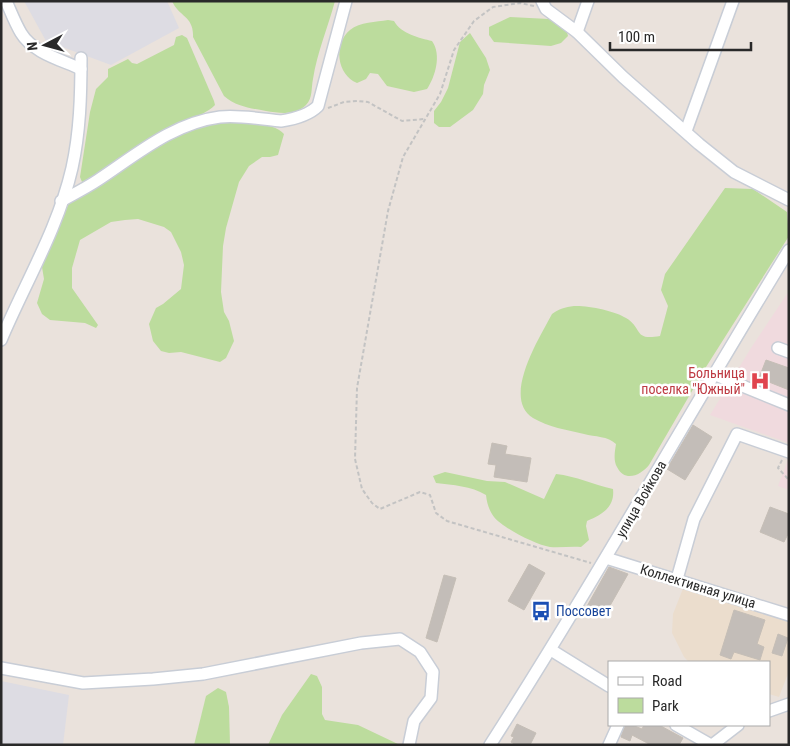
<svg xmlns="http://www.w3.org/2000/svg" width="790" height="746" viewBox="0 0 790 746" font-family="'Roboto Condensed',sans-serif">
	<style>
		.industrial { fill: #dddce3 }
		.education { fill: #ebddcd }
		.medical { fill: #f0dade }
		.green { fill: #bcdc9d }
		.building { fill: #c3bdb8; stroke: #c5beb6 }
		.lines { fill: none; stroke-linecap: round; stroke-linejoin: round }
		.minor-casing { stroke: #c8cdd6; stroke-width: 14 }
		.path { stroke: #c3c3c3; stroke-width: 2; stroke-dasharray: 4 2.5; stroke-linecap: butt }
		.minor { stroke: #fff; stroke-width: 11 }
		.labels { text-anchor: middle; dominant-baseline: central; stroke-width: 5; stroke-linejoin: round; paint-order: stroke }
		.health-label { font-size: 14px; fill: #be3a42; stroke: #fff; text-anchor: end }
		.street-label { font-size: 14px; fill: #292929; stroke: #fff }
		.transit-label { font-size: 14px; fill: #164399; stroke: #fff; text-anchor: start }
	</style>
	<rect width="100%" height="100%" fill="#eae2dc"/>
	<g class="industrial">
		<path d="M 24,1 L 167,1 L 179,28 L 111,65 L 46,41 Z"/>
		<path d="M 1,681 L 69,695 L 63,745 L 1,745 Z"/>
	</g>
	<path class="education" d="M 684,586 L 789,618 L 789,671 L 779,697 L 769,694 L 769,662 L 689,662 L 684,657 L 672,633 L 673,614 Z"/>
	<g class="medical">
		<path d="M 789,291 L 789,443 L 710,415 L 751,348 Z"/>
		<path d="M 789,457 L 789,490 L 778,486 Z"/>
	</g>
	<g class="green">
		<path d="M 172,1 L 335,1 C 328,27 317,53 313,79 C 311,88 313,98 306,105 C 296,116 279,113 266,111 C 250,108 237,107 224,96 L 193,37 C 194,16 179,17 172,1 Z"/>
		<path d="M 510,17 L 549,19 L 566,28 L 568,36 L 561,43 L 551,46 L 494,42 L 489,35 L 489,27 Z"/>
		<path d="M 388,20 L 394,21 C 401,34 420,38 432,41 C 442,55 435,77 427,89 L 414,92 L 387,86 L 378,74 L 370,73 L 366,79 L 357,83 C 337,75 333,44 350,30 C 360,22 376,22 388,20 Z"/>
		<path d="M 470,33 L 486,58 L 490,70 L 484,85 L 483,94 L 473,110 L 450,127 L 439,127 L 434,123 L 434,111 L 441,102 L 448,88 L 460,42 Z"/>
		<path d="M 182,35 L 187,38 L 214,101 L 215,105 C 202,118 170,126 153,136 C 137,146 98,180 82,182 L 80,177 L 90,112 L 96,89 L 108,77 L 108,69 L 128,59 L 132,63 L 137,64 L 174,45 L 176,37 Z"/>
		<path d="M 226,120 C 241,122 274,122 284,134 L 278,155 L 270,157 L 262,157 L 249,166 L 239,182 L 226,228 L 223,246 L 221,292 L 224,312 L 229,321 L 234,341 L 226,358 L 220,362 L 181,352 L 169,353 L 161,351 L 153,341 L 149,324 L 156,308 L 163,304 L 181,289 L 184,265 L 181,252 L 171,232 L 164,227 L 138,219 L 125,220 L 111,222 L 80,240 L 72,268 L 72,288 L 98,325 L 96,328 L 85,323 L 50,320 L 42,314 L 37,303 L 44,279 L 42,267 L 68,205 L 72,200 L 148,150 L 190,130 Z"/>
		<path d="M 725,188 L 753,189 L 787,212 L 789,236 L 706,367 L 649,465 C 641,475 625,483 617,467 C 613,460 615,451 616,444 C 608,436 595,437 584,434 C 567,430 548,427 533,418 C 501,398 540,337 552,314 C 559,309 565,307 574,306 C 586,305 616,311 626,318 C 643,328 633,341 660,336 L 668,306 L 661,290 L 665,274 Z"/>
		<path d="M 445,472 L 487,481 L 505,482 L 544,499 L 556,474 C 576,476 594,485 613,489 C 615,507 603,514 587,521 L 586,526 L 589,540 L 581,547 C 571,546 560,548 550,547 C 536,545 503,528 494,517 C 489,510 487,504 486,495 C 471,486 453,485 436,483 L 433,476 Z"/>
		<path d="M 311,674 L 317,676 L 322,687 L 322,714 L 325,720 L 358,725 L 400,745 L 268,745 L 282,715 Z"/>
		<path d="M 218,688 L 226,692 L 229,707 L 230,745 L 194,745 L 206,696 Z"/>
	</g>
	<g class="building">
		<path d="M 766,360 L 789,368 L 789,390 L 759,378 Z"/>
		<path d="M 693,425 L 712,437 L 685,480 L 667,469 Z"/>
		<path d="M 492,443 L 507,446 L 505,454 L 531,458 L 527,482 L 494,477 L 496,465 L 488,464 Z"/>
		<path d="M 770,507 L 789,514 L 789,532 L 784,542 L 760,532 Z"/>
		<path d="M 529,564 L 545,573 L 524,610 L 508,601 Z"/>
		<path d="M 609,567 L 628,574 L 603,618 L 586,608 Z"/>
		<path d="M 444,575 L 456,578 L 437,642 L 426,638 Z"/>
		<path d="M 734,610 L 765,620 L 757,644 L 764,647 L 760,660 L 734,652 L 731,659 L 720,655 Z"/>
		<path d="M 778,634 L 788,638 L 782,656 L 772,653 Z"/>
		<path d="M 517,724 L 536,733 L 530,745 L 516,745 L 511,742 L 514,737 L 511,736 Z"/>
		<path d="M 625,725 L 632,725 L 642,729 L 644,725 L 659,725 L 683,738 L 679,745 L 651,745 L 632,735 L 630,741 L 621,737 Z"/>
	</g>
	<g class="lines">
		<defs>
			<g id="minor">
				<path d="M 6,1 C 11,12 15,23 21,33 C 33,53 62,60 81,69"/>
				<path d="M 542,1 L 546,9 L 577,32 L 623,77 L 699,144 L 734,172 L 789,200"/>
				<path d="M 577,32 L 588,1"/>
				<path d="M 686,131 L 733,1"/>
				<path d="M 61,201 C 74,194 86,188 98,180 C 136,155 173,123 220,117 C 240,115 262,119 281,121 C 294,119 309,115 318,106 L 346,1"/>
				<path d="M 1,340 C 25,283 58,229 72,168 C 80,132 81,95 81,58"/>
				<path d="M 778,348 L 789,352"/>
				<path d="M 713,374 L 789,405"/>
				<path d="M 606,558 L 789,615"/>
				<path d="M 677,579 L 694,519 L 737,434 L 789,452"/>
				<path d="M 551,650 L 609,686"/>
				<path d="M 1,668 L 83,683 L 153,679 L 203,674 L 361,643 L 400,639 L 420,652 L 433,672 L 431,698 L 414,721 L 409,745"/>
				<path d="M 769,711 L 789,704"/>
				<path d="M 676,725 L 711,745"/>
				<path d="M 490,745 C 594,583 688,415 789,250"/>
				<path d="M 609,745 L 618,725"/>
				<path d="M 712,745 L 738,725"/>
			</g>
		</defs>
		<use href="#minor" class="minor-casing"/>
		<g class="path">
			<path d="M 534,6 L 520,3 L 493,7 L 474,21 L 454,50 L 440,94 L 403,157 L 388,211 L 357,388 L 355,459 L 362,489 L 372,503 L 380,509 L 420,492 L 430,495 L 436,513 L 447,521 L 591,563"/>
			<path d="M 328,108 L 344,102 L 358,101 L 368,102 L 402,121 L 424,119"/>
			<path d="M 782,460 L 778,468 L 789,480"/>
		</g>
		<use href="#minor" class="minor"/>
	</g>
	<defs>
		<symbol id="hospital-bare" viewBox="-9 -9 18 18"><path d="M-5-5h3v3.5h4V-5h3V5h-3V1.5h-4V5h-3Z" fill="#e0444e" stroke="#fff" stroke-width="2.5" paint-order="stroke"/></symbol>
		<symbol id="bus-bare" viewBox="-9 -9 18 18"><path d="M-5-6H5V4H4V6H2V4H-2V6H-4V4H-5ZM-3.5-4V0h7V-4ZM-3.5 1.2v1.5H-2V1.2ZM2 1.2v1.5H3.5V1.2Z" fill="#1a4fb4" stroke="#fff" stroke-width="2.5" paint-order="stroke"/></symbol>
	</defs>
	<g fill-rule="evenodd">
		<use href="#hospital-bare" x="746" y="367" width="28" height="28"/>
		<use href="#bus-bare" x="527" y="597" width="28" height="28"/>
	</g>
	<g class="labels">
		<g class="health-label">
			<text x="745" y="373">Больница<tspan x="745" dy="16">поселка "Южный"</tspan></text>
		</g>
		<g class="street-label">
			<text transform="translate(641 499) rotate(-60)">улица Войкова</text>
			<text transform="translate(698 586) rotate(17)">Коллективная улица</text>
		</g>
		<g class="transit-label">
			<text x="556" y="611">Поссовет</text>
		</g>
	</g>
	<rect width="790" height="746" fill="none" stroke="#292929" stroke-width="5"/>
	<rect x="608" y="661" width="162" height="65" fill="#ffffff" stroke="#a9a9a9"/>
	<rect x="618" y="677" width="25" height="8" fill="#ffffff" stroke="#a9a9a9"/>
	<text x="652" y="686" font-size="15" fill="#292929">Road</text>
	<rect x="618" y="698" width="25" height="15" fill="#bcdc9d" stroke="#a9a9a9"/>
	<text x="652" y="711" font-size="15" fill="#292929">Park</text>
	<g transform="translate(45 45) rotate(264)" stroke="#ffffff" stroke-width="4" paint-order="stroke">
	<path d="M0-4L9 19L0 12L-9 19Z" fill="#292929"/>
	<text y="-8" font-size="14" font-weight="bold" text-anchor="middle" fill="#292929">N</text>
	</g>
	<path d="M610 42v8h141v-8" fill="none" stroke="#292929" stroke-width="2.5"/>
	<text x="618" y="42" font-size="15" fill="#292929" stroke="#ffffff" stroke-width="4" paint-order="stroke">100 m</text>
</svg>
